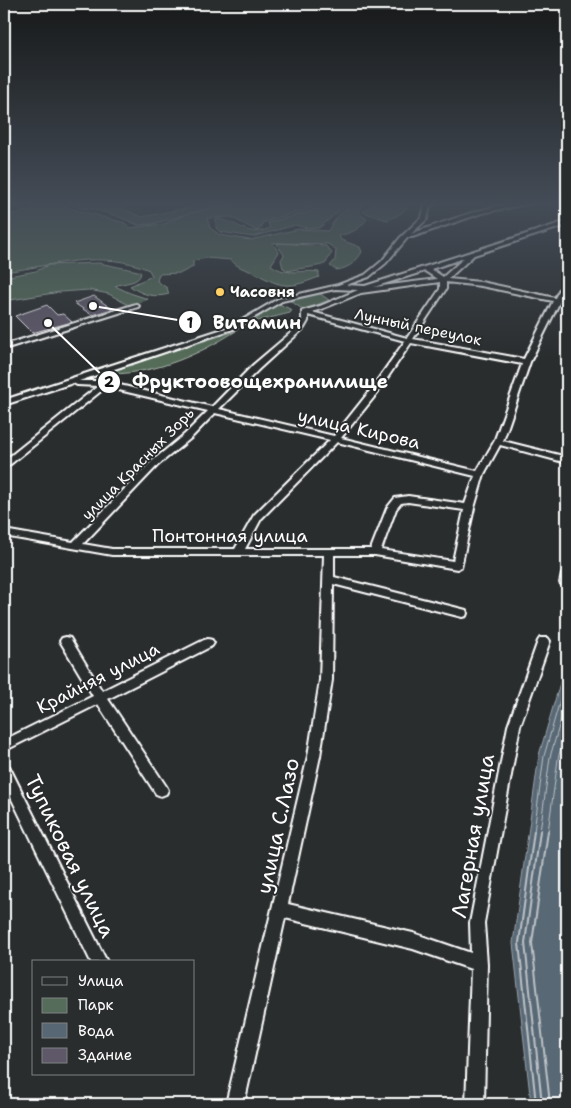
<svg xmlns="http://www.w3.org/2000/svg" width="571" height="1108" viewBox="0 0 571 1108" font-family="'Shantell Sans',sans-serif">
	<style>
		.green { fill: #546c59; stroke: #aab6ac }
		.water { fill: #586774; stroke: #9ba4ac }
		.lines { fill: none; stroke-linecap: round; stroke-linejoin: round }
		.shore-far1 { stroke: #bcc2c7; stroke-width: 1 }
		.shore { stroke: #bcc2c7; stroke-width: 2 }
		.building { fill: #5e5869; stroke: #fff }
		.minor-casing { stroke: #fff; stroke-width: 4 }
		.minor { fill: #2a2d2e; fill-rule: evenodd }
		.poi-dot { fill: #ffd166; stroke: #2a2d2e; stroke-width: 2 }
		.labels { text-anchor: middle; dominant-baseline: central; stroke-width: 4; stroke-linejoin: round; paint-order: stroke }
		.far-poi-label { font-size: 15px; font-weight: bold; fill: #fff; stroke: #2a2d2e; text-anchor: start }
		.far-street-label { font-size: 15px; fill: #fff; stroke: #2a2d2e }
		.street-label { font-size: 18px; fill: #fff; stroke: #2a2d2e }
		.near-street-label { font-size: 21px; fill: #fff; stroke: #2a2d2e }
		.leader { fill: none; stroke: #fff; stroke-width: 2 }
		.callout-dot { fill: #fff; stroke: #2a2d2e; stroke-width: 2 }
		.mark-label { font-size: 15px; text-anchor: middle; font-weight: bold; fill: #111 }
		.callout-label { font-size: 19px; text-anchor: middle; font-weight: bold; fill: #fff; stroke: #2a2d2e; stroke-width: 4; stroke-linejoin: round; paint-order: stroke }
	</style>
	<rect width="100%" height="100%" fill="#2a2d2e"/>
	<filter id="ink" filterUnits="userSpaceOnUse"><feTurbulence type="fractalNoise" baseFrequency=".02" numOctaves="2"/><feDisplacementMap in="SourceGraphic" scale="10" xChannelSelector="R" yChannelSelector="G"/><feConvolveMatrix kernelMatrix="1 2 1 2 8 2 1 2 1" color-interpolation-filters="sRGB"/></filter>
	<g filter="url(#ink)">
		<g class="green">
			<path d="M 70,203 L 114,203 L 125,210 L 142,217 L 212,203 L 239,203 L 201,210 L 153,224 L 138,225 L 117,216 L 94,209 L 80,208 Z"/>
			<path d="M 243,203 L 330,203 L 270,220 L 262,223 L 262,227 L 257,231 L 231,217 L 207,218 L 210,228 L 220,235 L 250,240 L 299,229 L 328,231 C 337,216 346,203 365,203 L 358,213 L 367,219 C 358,231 352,232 339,236 L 341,240 L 360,247 L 362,252 C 356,262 349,268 337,270 L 330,266 L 335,260 L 336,250 L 328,244 L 277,243 L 326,246 L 332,253 C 329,256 328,260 326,263 C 322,267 297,268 289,271 L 283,268 L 281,260 L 284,255 L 276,243 L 272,243 L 279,252 L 271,265 C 289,277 299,269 319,272 L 319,277 C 288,289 283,288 255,273 C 245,269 238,268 231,260 L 206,258 L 193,261 L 193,267 L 181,273 L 159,274 L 157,281 L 167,288 L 169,294 C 155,298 142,295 130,286 L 152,276 L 149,270 C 103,249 51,266 4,272 L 4,216 L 52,205 L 66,207 L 125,223 L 129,228 L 164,224 L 187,214 Z"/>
			<path d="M 341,203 L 348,203 L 319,228 L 307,228 L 295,225 L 253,237 L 220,232 L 216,228 L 216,219 C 238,220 247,239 270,228 L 268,223 L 271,222 Z"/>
			<path d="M 373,203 L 408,203 C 406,213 396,216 387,220 L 363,212 Z"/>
			<path d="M 99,263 L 138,271 L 141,273 C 139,284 124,282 115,286 L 130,293 L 148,299 L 130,306 L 109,294 L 89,290 L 60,292 L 4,301 L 4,277 L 36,271 L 48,265 Z"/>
			<path d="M 319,293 L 329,300 L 304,310 L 289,300 Z"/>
			<path d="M 277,303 L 292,310 L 290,313 L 253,322 Z"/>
			<path d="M 236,331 C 198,355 157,373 112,374 L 111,370 Z"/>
		</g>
		<path class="water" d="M 567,659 L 567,1104 L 531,1104 L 513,943 L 539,755 Z"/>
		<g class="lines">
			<g class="shore-far1">
				<path d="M 534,832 L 544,756 L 567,676"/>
				<path d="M 540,832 L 550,757 L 567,699"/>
				<path d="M 548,832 L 558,759 L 567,725"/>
			</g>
			<g class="shore">
				<path d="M 534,831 L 519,943 L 536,1104"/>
				<path d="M 540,831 L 525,943 L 542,1104"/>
				<path d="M 548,831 L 532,943 L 550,1104"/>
			</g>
		</g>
		<g class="building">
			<path d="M 94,296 L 112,309 L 92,315 L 74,303 Z"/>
			<path d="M 47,305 L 57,315 L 63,314 L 72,322 L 32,333 L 15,316 Z"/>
		</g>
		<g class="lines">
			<defs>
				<g id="minor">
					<path d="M 429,203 L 437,203 L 430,206 L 427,219 L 411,234 C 445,222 496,201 531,203 L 482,213 L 412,237 L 408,237 L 386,263 L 369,277 L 346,285 L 365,286 L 567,221 L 567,225 L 474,255 L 448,279 L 481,282 L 555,298 L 564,281 L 567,279 L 567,287 L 530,362 L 503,441 L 567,457 L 567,463 L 500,445 L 484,474 L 474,508 L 461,567 L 457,569 L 375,555 L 334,555 L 334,577 L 466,610 L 467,613 L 466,616 L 462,617 L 333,584 L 332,680 L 320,756 L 288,904 L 413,933 L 471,953 L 470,923 L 508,726 L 538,641 L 540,638 L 548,638 L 550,641 L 520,726 L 484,923 L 487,964 L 484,1104 L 466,1104 L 471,969 L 413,949 L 285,918 L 244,1104 L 226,1104 L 308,756 L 320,680 L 324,555 L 112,555 L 4,536 L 4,530 L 73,542 L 151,462 L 185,434 L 208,411 L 106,387 L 7,467 L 4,468 L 4,461 L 98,386 L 77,385 L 73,383 L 4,405 L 4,400 L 232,326 L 278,299 L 338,285 L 365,275 L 382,261 L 400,238 L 422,217 L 425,205 ZM 464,258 L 443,277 L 431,269 ZM 425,271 L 437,279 L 374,287 ZM 440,282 L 440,289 L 407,338 L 312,312 L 324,308 L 361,293 ZM 446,282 L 481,286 L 553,301 L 524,359 L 413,339 L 446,289 ZM 335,289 L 358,290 L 320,306 L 302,311 L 302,321 L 299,326 L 253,365 L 212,407 L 103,381 L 79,381 L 236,328 L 282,301 ZM 308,315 L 405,341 L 369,392 L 334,436 L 219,409 L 259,369 L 304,328 L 308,321 ZM 411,343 L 522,364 L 494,442 L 477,471 L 341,438 L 375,396 ZM 215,413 L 330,440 L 254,515 L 235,549 L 112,549 L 83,544 L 157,466 L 191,438 ZM 337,442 L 475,476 L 465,504 L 408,496 L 395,498 L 387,508 L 371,549 L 245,549 L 261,519 ZM 408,502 L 464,510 L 453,561 L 381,550 L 396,509 L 401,503 Z"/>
					<path d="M 136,304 L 139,306 L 138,307 L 4,349 L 4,345 Z"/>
					<path d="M 567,570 L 567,586 L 565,587 L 560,583 L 562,574 Z"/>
					<path d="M 66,637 L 70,638 L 102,691 L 204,640 L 208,639 L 212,640 L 214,643 L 212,646 L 108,699 L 166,786 L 168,790 L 166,794 L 161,796 L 156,794 L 98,704 L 4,751 L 4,740 L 93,696 L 60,641 L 62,638 Z"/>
					<path d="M 4,764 L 9,766 L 107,962 L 91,962 L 4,783 Z"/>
				</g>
			</defs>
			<use href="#minor" class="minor-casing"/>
			<use href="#minor" class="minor"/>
		</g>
	</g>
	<linearGradient id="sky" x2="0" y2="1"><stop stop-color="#171919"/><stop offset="0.57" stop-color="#444c57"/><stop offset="1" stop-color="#444c57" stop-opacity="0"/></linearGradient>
	<rect width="571" height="358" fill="url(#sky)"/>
	<circle class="poi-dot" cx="220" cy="292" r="5"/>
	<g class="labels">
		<g class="far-poi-label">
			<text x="230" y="292">Часовня</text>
		</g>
		<g class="far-street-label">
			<text transform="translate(418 327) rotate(12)">Лунный переулок</text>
			<text transform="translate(138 464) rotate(-45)">улица Красных Зорь</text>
		</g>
		<g class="street-label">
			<text transform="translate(359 429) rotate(13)">улица Кирова</text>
			<text x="230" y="536">Понтонная улица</text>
			<text transform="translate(98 678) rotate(-27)">Крайняя улица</text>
		</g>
		<g class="near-street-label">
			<text transform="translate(278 826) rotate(-78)">улица С.Лазо</text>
			<text transform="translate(473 836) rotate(-80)">Лагерная улица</text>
			<text transform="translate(70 856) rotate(64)">Тупиковая улица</text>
		</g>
	</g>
	<path class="leader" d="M93 306L190 322M48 323L109 382"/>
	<g class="callout-dot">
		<circle cx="93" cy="306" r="5"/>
		<circle cx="48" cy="323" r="5"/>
		<circle cx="190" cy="322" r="12"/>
		<circle cx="109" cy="382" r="12"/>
	</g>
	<g class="mark-label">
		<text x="190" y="328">1</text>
		<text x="109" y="387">2</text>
	</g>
	<g class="callout-label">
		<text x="257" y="329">Витамин</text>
		<text x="260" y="388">Фруктоовощехранилище</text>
	</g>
	<rect width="571" height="1108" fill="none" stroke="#2a2d2e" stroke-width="20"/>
	<rect x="10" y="10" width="551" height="1088" fill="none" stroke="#fff" stroke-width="2" filter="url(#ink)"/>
	<rect x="32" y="960" width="162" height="115" fill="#2a2d2e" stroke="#7f8182"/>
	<rect x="42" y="977" width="25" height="8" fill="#2a2d2e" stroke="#7f8182"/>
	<text x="78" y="986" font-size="15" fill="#ffffff">Улица</text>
	<rect x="42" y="998" width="25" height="15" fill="#546c59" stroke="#7f8182"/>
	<text x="78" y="1010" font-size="15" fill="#ffffff">Парк</text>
	<rect x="42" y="1023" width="25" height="15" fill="#586774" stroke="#7f8182"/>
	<text x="78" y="1036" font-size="15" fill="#ffffff">Вода</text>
	<rect x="42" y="1048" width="25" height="15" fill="#5e5869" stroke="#7f8182"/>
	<text x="78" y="1060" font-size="15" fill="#ffffff">Здание</text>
</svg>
